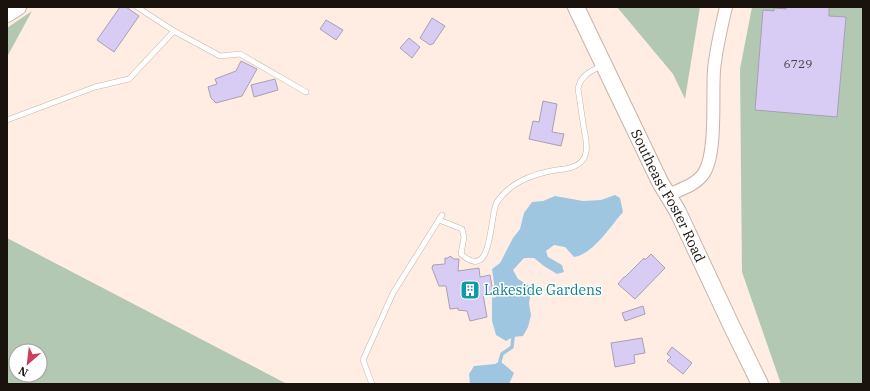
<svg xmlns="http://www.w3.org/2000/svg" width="870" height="391" viewBox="0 0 870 391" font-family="'IBM Plex Serif',serif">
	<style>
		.green { fill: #b3c8b3; fill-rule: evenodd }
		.water { fill: #9fc6e1 }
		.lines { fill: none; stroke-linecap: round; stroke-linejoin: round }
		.stream { stroke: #9fc6e1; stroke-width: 3.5 }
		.building { fill: #d9ccf4; stroke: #a7a0b4 }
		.service-casing { stroke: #c7b3a6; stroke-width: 6 }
		.tertiary-casing { stroke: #c7b3a6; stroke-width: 14 }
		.primary-casing { stroke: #c7b3a6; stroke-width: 18 }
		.service { stroke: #fff; stroke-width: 5 }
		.tertiary { stroke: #fff; stroke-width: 12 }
		.primary { stroke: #fff; stroke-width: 16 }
		.labels { text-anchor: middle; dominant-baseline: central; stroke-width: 3; stroke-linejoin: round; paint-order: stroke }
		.number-label { font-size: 12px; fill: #494047 }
		.street-label { font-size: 14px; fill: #19120d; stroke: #fff }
		.culture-label { font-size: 14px; fill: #0d838f; stroke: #fff; text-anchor: start }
	</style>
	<rect width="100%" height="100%" fill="#ffede3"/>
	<g class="green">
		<path d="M 617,7 L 700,7 L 685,99 L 673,74 Z"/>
		<path d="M 752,7 L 863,7 L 863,384 L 781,384 L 742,272 L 740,69 Z"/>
		<path d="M 32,11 L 7,57 L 7,28 Z"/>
		<path d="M 7,238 L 287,384 L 7,384 ZM 16,351 L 40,351 L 40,375 L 16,375 Z"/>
	</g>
	<g class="water">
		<path d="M 615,195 L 620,198 L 623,212 C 611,226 592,255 574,257 L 565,247 L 554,245 L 546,251 L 548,257 L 562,265 L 564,272 L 557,274 L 544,266 L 534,258 L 524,258 L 513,270 L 518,279 L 528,285 L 531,291 L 529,303 L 531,315 L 528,327 L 523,336 L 513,337 L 506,341 L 496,335 L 492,321 L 492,298 L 496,297 L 492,269 L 500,263 L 513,238 L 520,229 L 524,213 L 532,202 L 543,201 L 555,196 L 583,201 L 601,200 Z"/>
		<path d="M 500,361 L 514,373 L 509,384 L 470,384 L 469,374 L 474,366 L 495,364 Z"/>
	</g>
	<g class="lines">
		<path class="stream" d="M 500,361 L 502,354 L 512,347 L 513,337"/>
	</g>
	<g class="building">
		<path d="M 120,7 L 126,7 L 139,16 L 114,52 L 97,40 Z"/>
		<path d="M 786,7 L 829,7 L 829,16 L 846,17 L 837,117 L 755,110 L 763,10 L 774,11 L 774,8 L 786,9 Z"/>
		<path d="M 432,18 L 445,26 L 433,44 L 432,44 L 430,45 L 420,38 Z"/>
		<path d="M 326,20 L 343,30 L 336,40 L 320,29 Z"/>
		<path d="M 409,38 L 420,47 L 412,58 L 400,48 Z"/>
		<path d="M 241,61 L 257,69 L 242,96 L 216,103 L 211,98 L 208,87 L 217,84 L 215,79 L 236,71 Z"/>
		<path d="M 275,79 L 278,90 L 254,97 L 251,85 Z"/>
		<path d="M 543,101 L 557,104 L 552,132 L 564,134 L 561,146 L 529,139 L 533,121 L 539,122 Z"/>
		<path d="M 651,254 L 665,268 L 635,299 L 618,284 L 624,277 L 625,277 L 644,258 L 645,260 Z"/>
		<path d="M 450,256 L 454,259 L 459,259 L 458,271 L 479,268 L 480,277 L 490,275 L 493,292 L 483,294 L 487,317 L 470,321 L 467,311 L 458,310 L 458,308 L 450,309 L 446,286 L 439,286 L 432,268 L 433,265 L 445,264 L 445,258 L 448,258 Z"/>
		<path d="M 643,306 L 645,314 L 625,321 L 622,313 Z"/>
		<path d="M 642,338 L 645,353 L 634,355 L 635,363 L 615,367 L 611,343 Z"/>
		<path d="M 672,347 L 692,363 L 683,374 L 667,361 L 671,357 L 667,354 Z"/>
	</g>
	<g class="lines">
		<defs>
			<g id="service">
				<path d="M 137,7 L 174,31 L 220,56 L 240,54 L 306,92"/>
				<path d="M 7,120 L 95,87 L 129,79 L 174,31"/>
				<path d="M 439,220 L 462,229 L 464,237 L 461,254 C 494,284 489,214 497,202 C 509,184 530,175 551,171 C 559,169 567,170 575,166 C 580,164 585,159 586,152 C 588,143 584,132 583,122 C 581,111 580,100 578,89 C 581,74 591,72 602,65"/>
				<path d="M 372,384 L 363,360 L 393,293 L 442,215"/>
			</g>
			<path id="tertiary" d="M 668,195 C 681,189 696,185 704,173 C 717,153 712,96 714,70 C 716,49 721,28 726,7"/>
			<g id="primary">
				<path id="s1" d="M 576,7 L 660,182 L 678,212 L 733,329 L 760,384"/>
				<path d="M 7,14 L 18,7"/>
			</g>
		</defs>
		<use href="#service" class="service-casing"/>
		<use href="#tertiary" class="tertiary-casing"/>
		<use href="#primary" class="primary-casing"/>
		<use href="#service" class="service"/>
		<use href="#tertiary" class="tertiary"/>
		<use href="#primary" class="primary"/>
	</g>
	<defs>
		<symbol id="building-square" viewBox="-11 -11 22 22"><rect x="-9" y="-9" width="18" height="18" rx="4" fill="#0f9aa8" stroke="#fff"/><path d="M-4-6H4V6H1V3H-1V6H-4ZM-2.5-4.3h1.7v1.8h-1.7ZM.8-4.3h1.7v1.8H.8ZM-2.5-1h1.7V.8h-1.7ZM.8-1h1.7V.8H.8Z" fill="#fff"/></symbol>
	</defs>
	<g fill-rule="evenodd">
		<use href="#building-square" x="459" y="279" width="22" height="22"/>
	</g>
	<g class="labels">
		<g class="number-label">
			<text x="798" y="63">6729</text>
		</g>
		<g class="street-label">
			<text stroke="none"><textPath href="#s1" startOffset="210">Southeast Foster Road</textPath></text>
		</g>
		<g class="culture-label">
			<text x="484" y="290">Lakeside Gardens</text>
		</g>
	</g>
	<rect width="870" height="391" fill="none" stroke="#19120d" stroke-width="16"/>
	<g transform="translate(28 363) rotate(208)"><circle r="19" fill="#ffffff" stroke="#a3a09e"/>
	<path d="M0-3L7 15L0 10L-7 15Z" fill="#cd3d5d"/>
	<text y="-6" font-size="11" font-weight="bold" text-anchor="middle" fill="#19120d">N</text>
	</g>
</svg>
